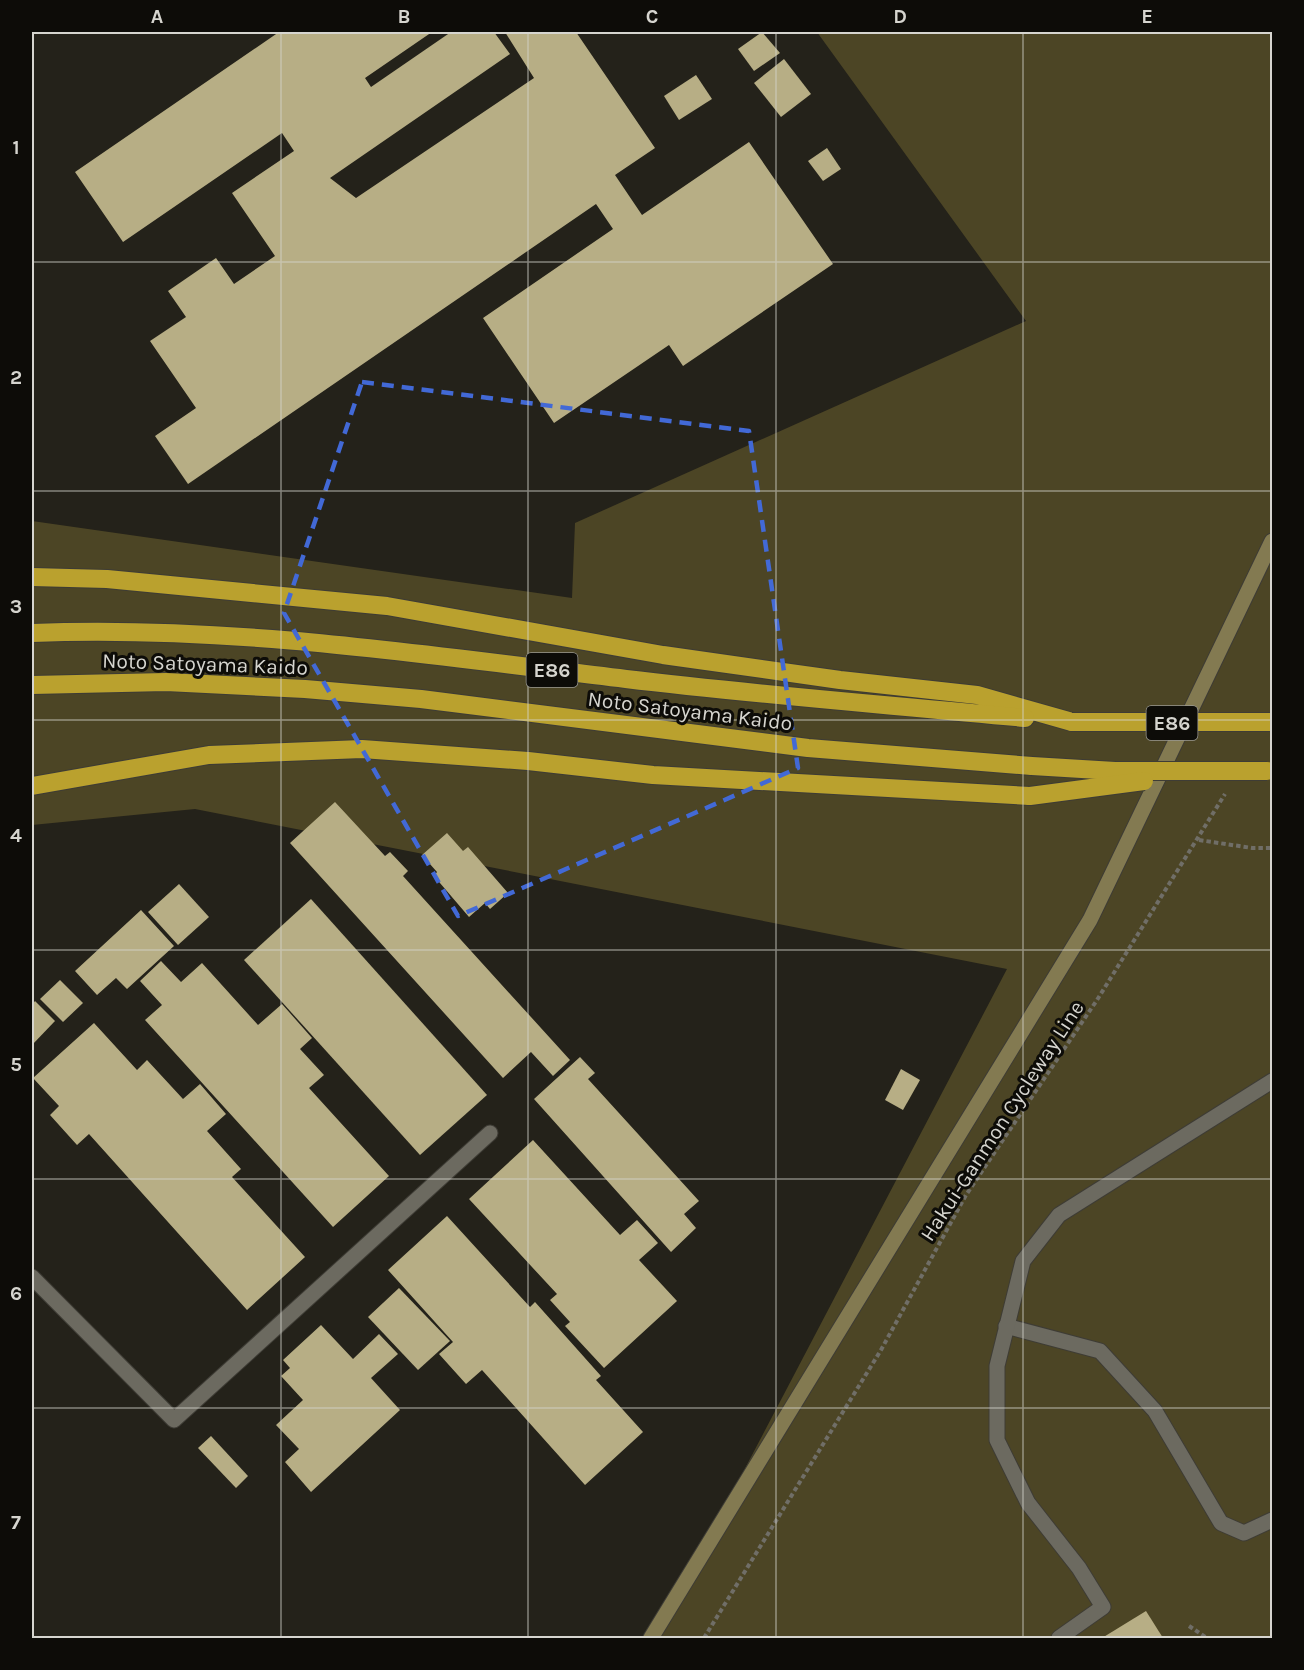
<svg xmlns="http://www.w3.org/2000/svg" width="1304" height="1670" viewBox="0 0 1304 1670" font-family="Karla,sans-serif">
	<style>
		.green { fill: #4c4525 }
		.building { fill: #b7ae85 }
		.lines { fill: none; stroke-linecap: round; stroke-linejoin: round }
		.lane-casing { stroke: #3e3c35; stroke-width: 17 }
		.street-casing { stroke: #3e3c35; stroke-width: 17 }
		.secondary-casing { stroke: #3e3c35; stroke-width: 17 }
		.highway-casing { stroke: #3e3c35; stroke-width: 20 }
		.path { stroke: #706e67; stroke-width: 4; stroke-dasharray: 4.5 3; stroke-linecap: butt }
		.lane { stroke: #6c6a60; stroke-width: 15 }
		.street { stroke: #6c6a60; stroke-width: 15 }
		.secondary { stroke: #837a51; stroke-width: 15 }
		.highway { stroke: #baa12e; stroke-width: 18 }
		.highway-bridge-casing { stroke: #3e3c35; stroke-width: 20; stroke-linecap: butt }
		.highway-bridge { stroke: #baa12e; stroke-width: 18 }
		.marked { fill: none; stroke: #4269d6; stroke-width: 4.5; stroke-dasharray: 12 8; stroke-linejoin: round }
		.grid { fill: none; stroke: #d6d5cf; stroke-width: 1.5; stroke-opacity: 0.55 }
		.labels { text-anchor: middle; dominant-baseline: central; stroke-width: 6; stroke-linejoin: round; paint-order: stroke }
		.shield { fill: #0d0c08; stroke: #9a9993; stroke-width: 1.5 }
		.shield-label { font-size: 20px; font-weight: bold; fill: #d6d5cf }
		.street-label { font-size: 21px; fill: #d6d5cf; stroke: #0d0c08 }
		.neatline { fill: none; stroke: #d6d5cf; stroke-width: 2 }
		.grid-label { font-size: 20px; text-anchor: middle; font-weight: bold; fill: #d6d5cf }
	</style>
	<rect width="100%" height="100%" fill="#24221a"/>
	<path class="green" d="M 817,32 L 1272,32 L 1272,1638 L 656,1638 L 1007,969 L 195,809 L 32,825 L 32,521 L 572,598 L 575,523 L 1026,321 Z"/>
	<g class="building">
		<path d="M 279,32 L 432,32 L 365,78 L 371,87 L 451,32 L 494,32 L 510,54 L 330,178 L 356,198 L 534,78 L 505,32 L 576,32 L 655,148 L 615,175 L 642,215 L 749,142 L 833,264 L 683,366 L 669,345 L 554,423 L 483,318 L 613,229 L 596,204 L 188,484 L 155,436 L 196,408 L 150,341 L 186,317 L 168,291 L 216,258 L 234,284 L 275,256 L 232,193 L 294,151 L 282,133 L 123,242 L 75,172 Z"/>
		<path d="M 762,32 L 780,53 L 754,71 L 738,49 Z"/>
		<path d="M 784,59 L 811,94 L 781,117 L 754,83 Z"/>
		<path d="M 696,75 L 712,99 L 679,120 L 664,96 Z"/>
		<path d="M 827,148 L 841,169 L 823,181 L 808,161 Z"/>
		<path d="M 335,802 L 385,856 L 390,852 L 408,871 L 403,876 L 570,1060 L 553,1076 L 531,1052 L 503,1078 L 290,843 Z"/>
		<path d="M 447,833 L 463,851 L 468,847 L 508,893 L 490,909 L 485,903 L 469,917 L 434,876 L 437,872 L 422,855 Z"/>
		<path d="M 179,884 L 209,917 L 178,945 L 148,912 Z"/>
		<path d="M 311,899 L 487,1095 L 420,1155 L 244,960 Z"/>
		<path d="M 141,910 L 174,946 L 127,989 L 116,978 L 97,995 L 75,971 Z"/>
		<path d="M 161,961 L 181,982 L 202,963 L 258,1025 L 282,1004 L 312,1038 L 300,1049 L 324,1075 L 309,1088 L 389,1176 L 333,1227 L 145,1020 L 162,1005 L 140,981 Z"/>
		<path d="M 60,980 L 83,1003 L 63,1022 L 40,999 Z"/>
		<path d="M 35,1001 L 55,1021 L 32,1045 L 32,1005 Z"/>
		<path d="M 94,1023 L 137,1070 L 147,1060 L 183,1099 L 200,1084 L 226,1114 L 207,1131 L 241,1169 L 232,1177 L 305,1257 L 247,1310 L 89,1134 L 77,1145 L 50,1115 L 59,1106 L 33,1078 Z"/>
		<path d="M 580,1057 L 595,1073 L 588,1079 L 699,1201 L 684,1214 L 696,1228 L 671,1252 L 534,1099 Z"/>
		<path d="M 901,1069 L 920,1080 L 903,1110 L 885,1100 Z"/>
		<path d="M 533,1140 L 620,1235 L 637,1220 L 658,1243 L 639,1260 L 677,1301 L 604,1368 L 565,1326 L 570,1322 L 550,1300 L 557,1294 L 469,1199 Z"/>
		<path d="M 447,1216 L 530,1307 L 535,1302 L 601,1376 L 596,1380 L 643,1432 L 585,1485 L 482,1370 L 466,1384 L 439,1354 L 453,1342 L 388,1270 Z"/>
		<path d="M 399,1288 L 450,1341 L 418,1370 L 368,1317 Z"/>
		<path d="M 321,1325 L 353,1359 L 379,1334 L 398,1354 L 371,1378 L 400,1410 L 311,1492 L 285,1462 L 299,1449 L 276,1425 L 303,1400 L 281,1376 L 290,1368 L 283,1360 Z"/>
		<path d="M 211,1436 L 248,1476 L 236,1488 L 198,1448 Z"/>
		<path d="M 1146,1611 L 1163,1638 L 1102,1638 Z"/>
	</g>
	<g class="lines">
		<defs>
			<g id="lane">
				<path d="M 1006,1326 L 1100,1351 L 1155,1411 L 1221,1523 L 1244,1533 L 1272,1520"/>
				<path d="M 1059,1638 L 1103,1607 L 1079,1568 L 1028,1503 L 997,1440 L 997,1366 L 1023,1261 L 1059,1215 L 1272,1081"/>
			</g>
			<path id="street" d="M 32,1277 L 174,1420 L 490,1133"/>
			<path id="secondary" d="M 651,1638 L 1090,920 L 1272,541"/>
			<g id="highway">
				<path d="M 32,577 L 107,579 L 387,606 L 663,655 L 840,680 L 977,695 L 1072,722"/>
				<path d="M 32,633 C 230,625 429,655 626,679 C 759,695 892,705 1025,718"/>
				<path d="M 32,685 L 166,682 L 305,689 L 421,699 L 808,748 L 1032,766"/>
				<path d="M 32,786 L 209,755 L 362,749 L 528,761 L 653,775 L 1030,796"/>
			</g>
		</defs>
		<use href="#lane" class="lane-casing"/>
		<use href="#street" class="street-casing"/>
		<use href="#secondary" class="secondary-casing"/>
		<use href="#highway" class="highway-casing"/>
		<g class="path">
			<path d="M 1199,840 L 1252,848 L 1272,848"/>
			<path d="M 1189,1626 L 1207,1638"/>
			<path d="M 704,1638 L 881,1350 L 966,1195 L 1097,1000 L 1225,794"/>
		</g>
		<use href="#lane" class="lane"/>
		<use href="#street" class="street"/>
		<use href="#secondary" class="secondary"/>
		<use href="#highway" class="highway"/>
		<defs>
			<g id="highway-bridge">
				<path d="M 1072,722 L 1272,722"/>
				<path d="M 1032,766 L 1115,771 L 1267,771"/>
				<path d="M 1030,796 L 1144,781"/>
			</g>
		</defs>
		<use href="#highway-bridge" class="highway-bridge-casing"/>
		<use href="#highway-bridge" class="highway-bridge"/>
	</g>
	<path class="marked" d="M 362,382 L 749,431 L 798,768 L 458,916 L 284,613 Z"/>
	<path class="grid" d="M 281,32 L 281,1638M 528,32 L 528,1638M 776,32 L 776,1638M 1023,32 L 1023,1638M 32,262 L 1272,262M 32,491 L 1272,491M 32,720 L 1272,720M 32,950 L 1272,950M 32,1179 L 1272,1179M 32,1408 L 1272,1408"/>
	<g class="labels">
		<g class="shield">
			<rect x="526.5" y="653" width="51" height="34" rx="4.5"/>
			<rect x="1146.5" y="706" width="51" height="34" rx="4.5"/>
		</g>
		<g class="shield-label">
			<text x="552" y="670">E86</text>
			<text x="1172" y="723">E86</text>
		</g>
		<g class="street-label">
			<text transform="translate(205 664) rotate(2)">Noto Satoyama Kaido</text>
			<text transform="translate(690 711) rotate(7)">Noto Satoyama Kaido</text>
			<text transform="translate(1002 1121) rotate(-57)">Hakui-Ganmon Cycleway Line</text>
		</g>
	</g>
	<rect width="1304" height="1670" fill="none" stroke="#0d0c08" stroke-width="66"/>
	<rect x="33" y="33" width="1238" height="1604" class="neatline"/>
	<g class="grid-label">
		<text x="157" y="23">A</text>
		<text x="404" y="23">B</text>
		<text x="652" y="23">C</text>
		<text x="900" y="23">D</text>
		<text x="1147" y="23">E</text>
		<text x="16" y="154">1</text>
		<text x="16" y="384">2</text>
		<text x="16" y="613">3</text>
		<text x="16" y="842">4</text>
		<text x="16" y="1071">5</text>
		<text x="16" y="1300">6</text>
		<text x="16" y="1529">7</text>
	</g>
</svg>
